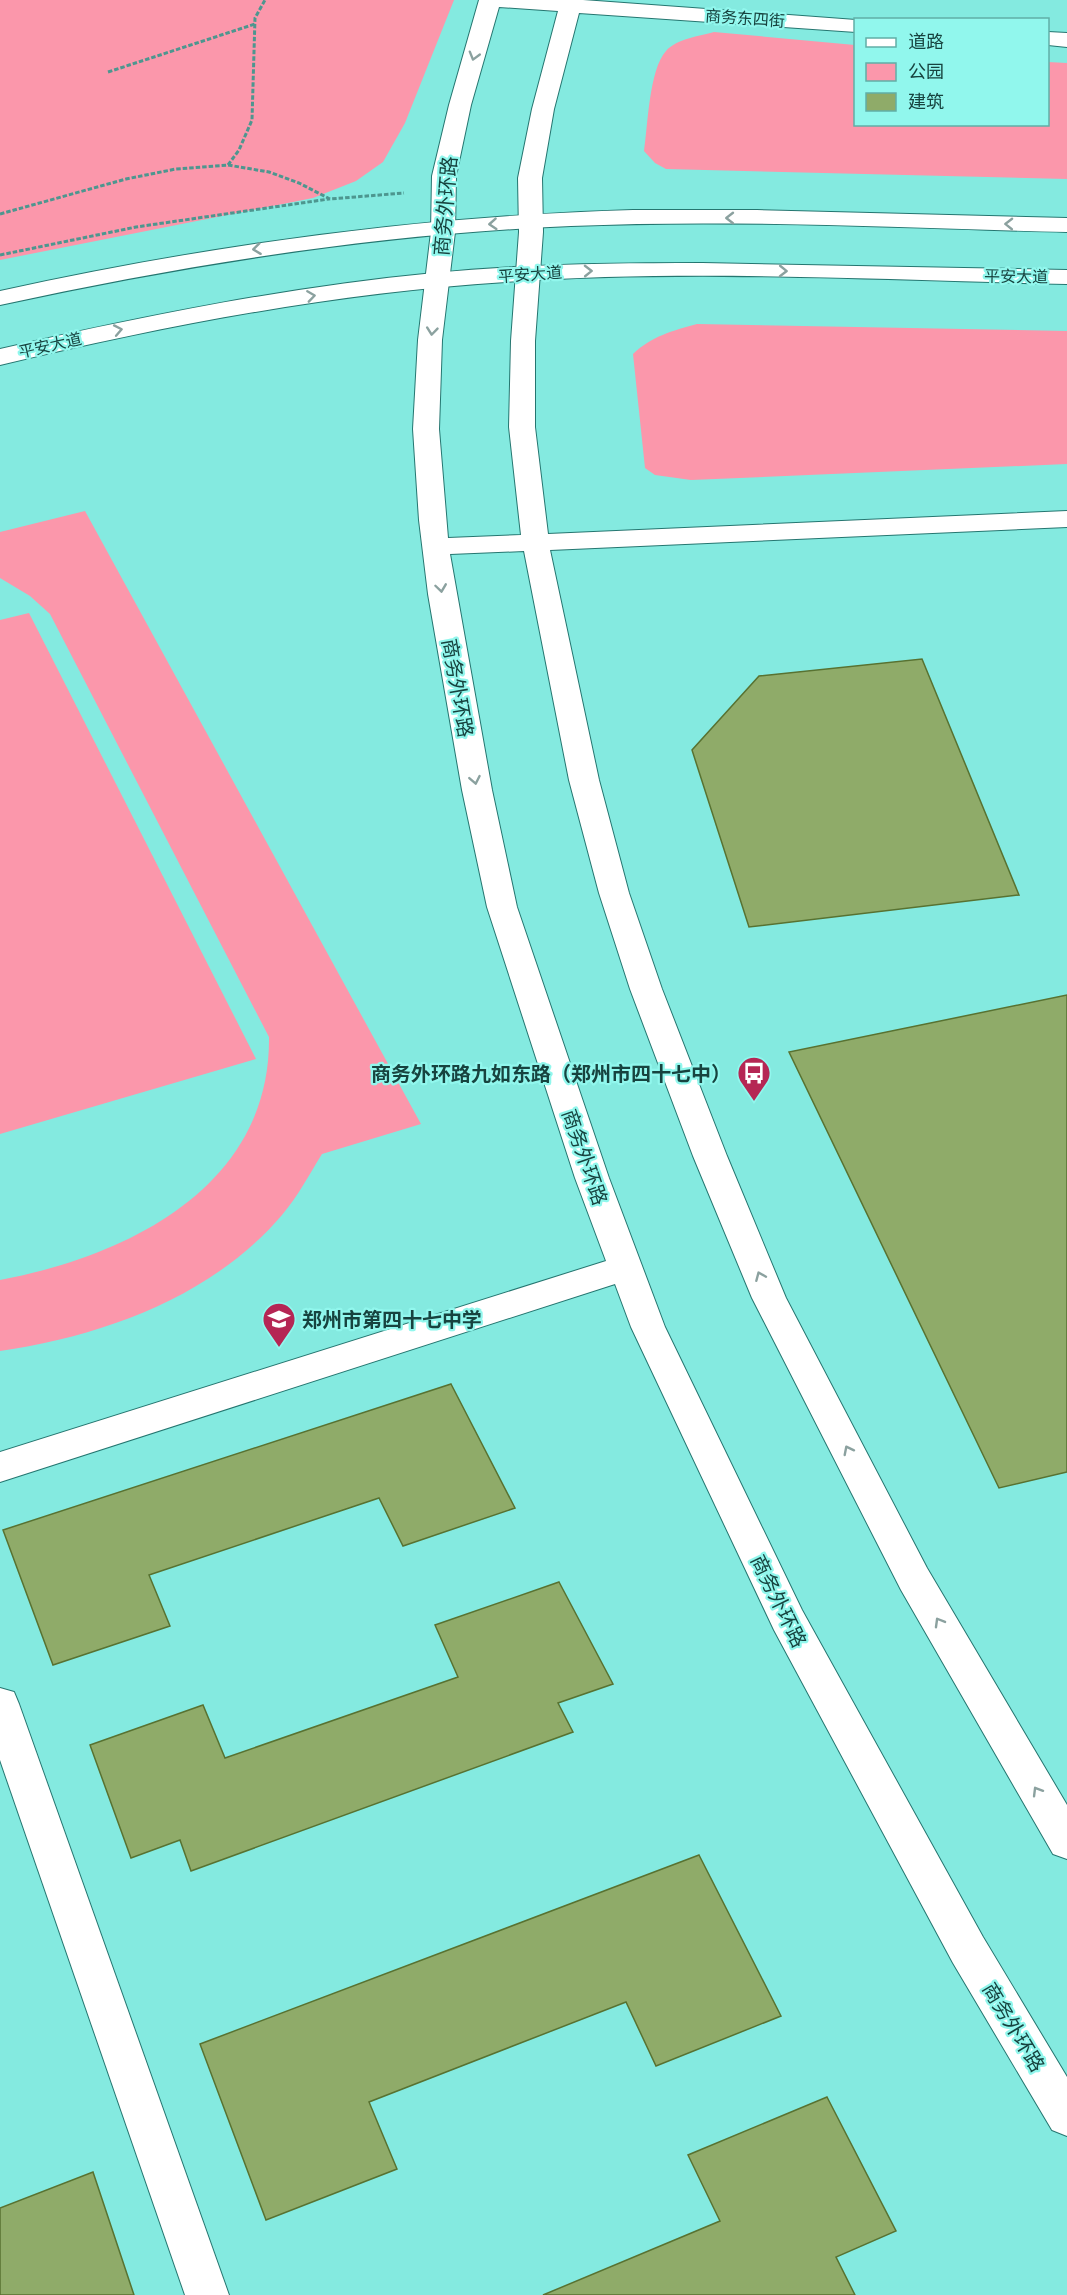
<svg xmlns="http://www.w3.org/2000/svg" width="1067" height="2295" viewBox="0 0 1067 2295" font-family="'Open Sans','Noto Sans SC',sans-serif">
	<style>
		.green { fill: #fb97ab }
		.building { fill: #8fab69; stroke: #587231; stroke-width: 1.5 }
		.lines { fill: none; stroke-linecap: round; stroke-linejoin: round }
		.minor-casing { stroke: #257670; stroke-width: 2 }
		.major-casing { stroke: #257670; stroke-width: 2 }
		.path { stroke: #4d968f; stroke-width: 3; stroke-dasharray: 4.5 2; stroke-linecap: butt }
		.minor { fill: #fff; fill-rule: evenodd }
		.major { fill: #fff; fill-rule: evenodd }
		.oneway { stroke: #8ba19f }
		.labels { text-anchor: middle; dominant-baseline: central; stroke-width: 4.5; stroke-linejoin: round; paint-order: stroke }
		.far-street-label { font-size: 16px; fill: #17433f; stroke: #91f7ed }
		.street-label { font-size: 20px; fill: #17433f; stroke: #91f7ed }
		.poi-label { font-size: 20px; font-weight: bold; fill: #17433f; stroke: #91f7ed; text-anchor: end }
	</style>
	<rect width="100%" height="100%" fill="#84eae0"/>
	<g class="green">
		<path d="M 0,0 L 454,0 L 405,123 L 383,162 L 356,181 L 313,198 L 0,260 Z"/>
		<path d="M 714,32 L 855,45 L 856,124 L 1048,124 L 1048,62 L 1067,63 L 1067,179 L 666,169 L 655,163 L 644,151 C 648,125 649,70 666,51 C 676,39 700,36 714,32 Z"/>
		<path d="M 697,324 L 1067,331 L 1067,464 L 691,480 L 655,475 L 645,468 L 633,354 C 652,336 672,331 697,324 Z"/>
		<path d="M 85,511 L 421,1124 L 322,1154 C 309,1175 298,1196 282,1215 C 212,1297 103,1336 0,1351 L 0,1280 C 128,1256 271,1186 269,1037 L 50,614 L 30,596 L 0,578 L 0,532 Z"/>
		<path d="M 29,613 L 256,1059 L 0,1134 L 0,620 Z"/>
	</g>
	<g class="building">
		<path d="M 922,659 L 1019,895 L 749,927 L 692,750 L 759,676 Z"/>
		<path d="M 1067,995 L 1067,1472 L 999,1488 L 789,1052 Z"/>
		<path d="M 451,1384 L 515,1508 L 403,1546 L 379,1498 L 149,1575 L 170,1626 L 53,1665 L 3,1530 Z"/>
		<path d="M 559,1582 L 613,1684 L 558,1703 L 573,1732 L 191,1871 L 180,1840 L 131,1858 L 90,1745 L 203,1705 L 225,1758 L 458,1677 L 435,1625 Z"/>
		<path d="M 699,1855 L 781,2016 L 656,2066 L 626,2002 L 369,2102 L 397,2169 L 266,2220 L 200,2044 Z"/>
		<path d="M 827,2097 L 896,2231 L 836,2257 L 855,2295 L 543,2295 L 720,2221 L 688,2155 Z"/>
		<path d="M 93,2172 L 134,2295 L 0,2295 L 0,2208 Z"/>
	</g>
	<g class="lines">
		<defs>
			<g id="minor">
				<path d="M 479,0 L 583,0 L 856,20 L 856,32 L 579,13 L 554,109 L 542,178 L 543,232 L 535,341 L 535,427 L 548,534 L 1067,511 L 1067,527 L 550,550 L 599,780 L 629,893 L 662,989 L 727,1156 L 786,1298 L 927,1568 L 1067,1805 L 1067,1859 L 1053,1854 L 901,1590 L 752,1298 L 693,1156 L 630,989 L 599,893 L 569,780 L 524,551 L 450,554 L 492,790 L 517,907 L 609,1178 L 665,1327 L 802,1610 L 983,1937 L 1067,2077 L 1067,2136 L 1052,2130 L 953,1963 L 774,1630 L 631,1327 L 615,1284 L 0,1482 L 0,1452 L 606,1261 L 575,1178 L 487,907 L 462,790 L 428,594 L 419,520 L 413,429 L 418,340 L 431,232 L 432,176 L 449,105 ZM 499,7 L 558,11 L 532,109 L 518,178 L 519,232 L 511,341 L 509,427 L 521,535 L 448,538 L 439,429 L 442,340 L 455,232 L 456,176 L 471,105 Z"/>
				<path d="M 1048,32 L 1067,33 L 1067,47 L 1048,45 Z"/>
				<path d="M 0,1688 L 14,1692 L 19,1704 L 229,2295 L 185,2295 L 0,1760 Z"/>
			</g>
			<g id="major">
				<path d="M 633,210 L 757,210 L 1067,218 L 1067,232 C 902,228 736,219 571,226 C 378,234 188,264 0,305 L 0,291 C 209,245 419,216 633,210 Z"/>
				<path d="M 702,263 L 1067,270 L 1067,284 C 880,280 692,269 506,282 C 334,293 167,325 0,365 L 0,349 C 143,316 288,287 434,273 C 524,264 613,263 702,263 Z"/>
			</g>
		</defs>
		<use href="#minor" class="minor-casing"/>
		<use href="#major" class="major-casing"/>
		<g class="path">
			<path d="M 108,72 L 255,24"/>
			<path d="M 228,165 L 239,150 L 252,120 L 255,18 L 265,0"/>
			<path d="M 0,214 L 126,179 L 176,169 L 228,165 L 269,172 L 299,183 L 330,199 L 404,193"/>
			<path d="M 0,255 L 136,227 L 329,199"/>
		</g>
		<use href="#minor" class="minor"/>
		<use href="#major" class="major"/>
	</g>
	<defs><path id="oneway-chevron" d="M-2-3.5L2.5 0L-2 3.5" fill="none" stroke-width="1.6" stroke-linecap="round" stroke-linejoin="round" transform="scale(1.5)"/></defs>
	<g class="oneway">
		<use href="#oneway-chevron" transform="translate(474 56) rotate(106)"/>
		<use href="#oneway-chevron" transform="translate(730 218) rotate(180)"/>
		<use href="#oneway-chevron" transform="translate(493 224) rotate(176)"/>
		<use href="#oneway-chevron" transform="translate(1009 224) rotate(-179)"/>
		<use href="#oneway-chevron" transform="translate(257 249) rotate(173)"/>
		<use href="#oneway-chevron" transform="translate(588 271) rotate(-1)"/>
		<use href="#oneway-chevron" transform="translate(783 271) rotate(1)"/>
		<use href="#oneway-chevron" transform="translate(311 296) rotate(-8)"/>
		<use href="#oneway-chevron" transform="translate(118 330) rotate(-11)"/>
		<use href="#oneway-chevron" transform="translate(432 331) rotate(96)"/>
		<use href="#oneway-chevron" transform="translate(441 588) rotate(82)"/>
		<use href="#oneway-chevron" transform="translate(475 780) rotate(79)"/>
		<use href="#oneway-chevron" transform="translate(760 1276) rotate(-113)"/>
		<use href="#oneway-chevron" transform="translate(848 1450) rotate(-117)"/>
		<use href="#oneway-chevron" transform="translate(939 1622) rotate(-120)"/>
		<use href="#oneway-chevron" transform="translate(1037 1791) rotate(-121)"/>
	</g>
	<defs>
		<symbol id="bus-pin" viewBox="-11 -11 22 30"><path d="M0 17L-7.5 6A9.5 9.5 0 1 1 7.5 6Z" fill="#b52654" stroke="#91f7ed"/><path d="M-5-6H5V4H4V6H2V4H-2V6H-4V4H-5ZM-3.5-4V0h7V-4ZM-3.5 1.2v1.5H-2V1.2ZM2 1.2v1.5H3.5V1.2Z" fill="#fff"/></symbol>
		<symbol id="school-pin" viewBox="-11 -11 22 30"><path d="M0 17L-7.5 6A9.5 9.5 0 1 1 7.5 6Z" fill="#b52654" stroke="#91f7ed"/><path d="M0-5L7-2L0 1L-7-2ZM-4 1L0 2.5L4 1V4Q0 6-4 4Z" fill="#fff"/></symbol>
	</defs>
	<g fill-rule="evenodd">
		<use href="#bus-pin" x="735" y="1054" width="38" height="52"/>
		<use href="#school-pin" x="260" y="1300" width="38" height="52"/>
	</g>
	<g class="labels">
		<g class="far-street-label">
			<text transform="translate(745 18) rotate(4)">商务东四街</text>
			<text transform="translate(530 274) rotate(-4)">平安大道</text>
			<text transform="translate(1016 276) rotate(1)">平安大道</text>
			<text transform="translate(50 345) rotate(-13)">平安大道</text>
		</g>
		<g class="street-label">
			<text transform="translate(445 206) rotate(-85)">商务外环路</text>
			<text transform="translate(458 688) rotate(80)">商务外环路</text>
			<text transform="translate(585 1157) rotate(71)">商务外环路</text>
			<text transform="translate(779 1601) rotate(64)">商务外环路</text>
			<text transform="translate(1014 2027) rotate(59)">商务外环路</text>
		</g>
		<g class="poi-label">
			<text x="731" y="1073">商务外环路九如东路（郑州市四十七中）</text>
			<text x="302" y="1319" text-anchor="start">郑州市第四十七中学</text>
		</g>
	</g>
	<rect x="854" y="18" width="195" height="108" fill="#91f7ed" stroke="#60afa7" stroke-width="1.5"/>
	<rect x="866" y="38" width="30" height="9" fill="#ffffff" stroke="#60afa7" stroke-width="1.5"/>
	<text x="908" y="48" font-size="18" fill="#17433f">道路</text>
	<rect x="866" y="63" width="30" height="18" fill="#fb97ab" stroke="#60afa7" stroke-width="1.5"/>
	<text x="908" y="78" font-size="18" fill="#17433f">公园</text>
	<rect x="866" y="93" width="30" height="18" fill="#8fab69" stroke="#60afa7" stroke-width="1.5"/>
	<text x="908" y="108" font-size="18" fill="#17433f">建筑</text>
</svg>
